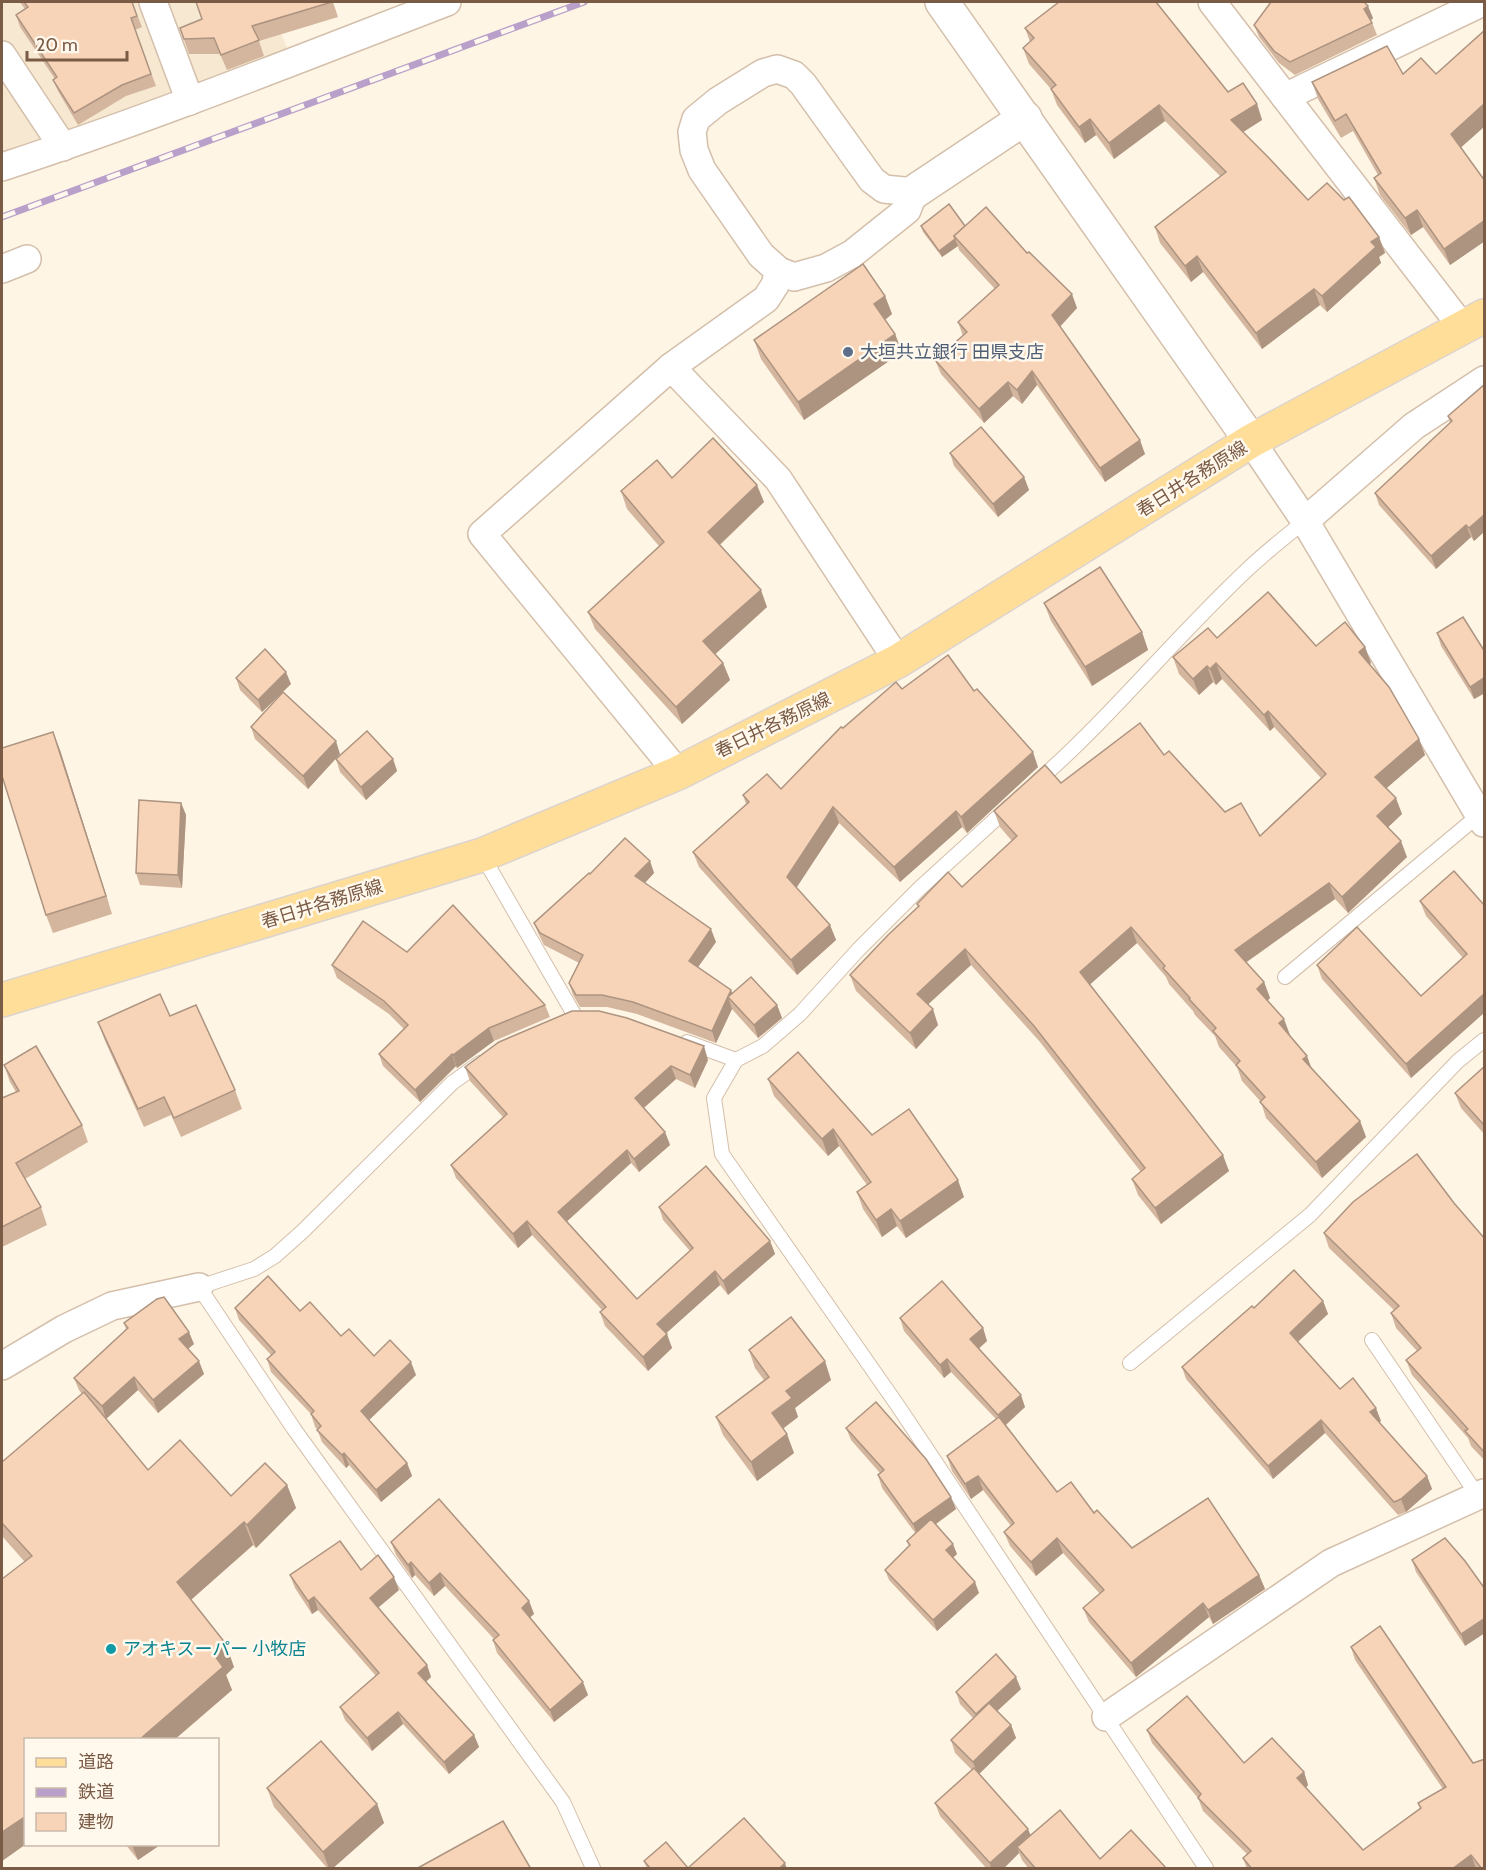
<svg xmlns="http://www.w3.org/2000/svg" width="1486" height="1870" viewBox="0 0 1486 1870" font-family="Cabin,'Noto Sans JP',sans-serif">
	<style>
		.residential { fill: #f7e8d1 }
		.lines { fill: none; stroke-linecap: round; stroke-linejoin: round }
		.service-casing { stroke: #d4bfab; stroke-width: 16 }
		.minor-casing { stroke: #d4bfab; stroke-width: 30 }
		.tertiary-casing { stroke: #d4bfab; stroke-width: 36 }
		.primary-casing { stroke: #dcd4cf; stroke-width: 36 }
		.service { stroke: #fff; stroke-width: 14 }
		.minor { stroke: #fff; stroke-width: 27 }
		.tertiary { stroke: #fff; stroke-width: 33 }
		.primary { stroke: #ffde9a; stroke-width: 33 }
		.rail-casing { stroke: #b9a0ca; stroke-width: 7 }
		.rail { stroke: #fff8ec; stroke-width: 4.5; stroke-dasharray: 14; stroke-linecap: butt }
		.wall { fill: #d4b69e }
		.shaded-wall { fill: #ad9481 }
		.building { fill: #f7d4b8; stroke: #ad9481; stroke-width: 1.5 }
		.service-dot { fill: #5c6f8a; stroke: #fff8ec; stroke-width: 2 }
		.culture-dot { fill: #0f9aa8; stroke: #fff8ec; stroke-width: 2 }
		.labels { text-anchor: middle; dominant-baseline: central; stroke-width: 5; stroke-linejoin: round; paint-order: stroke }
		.service-label { font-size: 18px; fill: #4e5e75; stroke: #fff8ec; text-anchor: start }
		.street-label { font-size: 18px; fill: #7a5b46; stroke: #fff8ec }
		.culture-label { font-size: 18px; fill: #0d838f; stroke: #fff8ec; text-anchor: start }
	</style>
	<rect width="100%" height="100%" fill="#fff5e4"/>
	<path class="residential" d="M 2,2 L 268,2 L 293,62 L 2,167 Z"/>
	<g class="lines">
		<defs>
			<g id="service">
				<path d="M 1038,781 C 1113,715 1176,636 1249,568 C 1267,551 1286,536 1305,521"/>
				<path d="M 1010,806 L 920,888 L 858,950 L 800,1014 L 763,1046 L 736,1060 L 714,1098 L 722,1154 L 898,1406 L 1206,1868"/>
				<path d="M 482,855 L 575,1016"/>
				<path d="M 1285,977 L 1479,815"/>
				<path d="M 687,1042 L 736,1060"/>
				<path d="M 480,1063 L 452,1083 L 303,1231 L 275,1256 L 254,1269 L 199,1287 L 294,1429 L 563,1802 L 593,1868"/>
				<path d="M 1372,1340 L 1478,1496"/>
				<path d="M 1130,1363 L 1310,1215 L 1458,1061 L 1484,1040"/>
			</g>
			<g id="minor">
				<path d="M 153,2 L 190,101"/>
				<path d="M 1212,2 L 1463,328"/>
				<path d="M 2,55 L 63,147"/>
				<path d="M 777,69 L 794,75 L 803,84 L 872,180 L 884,189 L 914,192 L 907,210 L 852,254 L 826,268 L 794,277 L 779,271 L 761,255 L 702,170 L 694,150 L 692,132 L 696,119 L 718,101 L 763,73 Z"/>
				<path d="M 1285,97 L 1483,2"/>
				<path d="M 2,167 C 152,118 299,59 447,2"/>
				<path d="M 2,269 L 27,259"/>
				<path d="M 779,271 L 775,285 L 766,299 L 671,367 L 778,479 L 898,661"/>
				<path d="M 671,367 L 482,534 L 678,773"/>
				<path d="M 1251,441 L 1305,521 L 1484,823"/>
				<path d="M 1305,521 L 1414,426 L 1484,380"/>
				<path d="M 2,1366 L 64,1329 L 112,1306 L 199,1287"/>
				<path d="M 1106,1717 L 1331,1563 L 1484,1493"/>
			</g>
			<g id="tertiary">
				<path d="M 942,2 L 1251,441"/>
				<path d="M 914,192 L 1025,118"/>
			</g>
			<path id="primary" d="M 2,1000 L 482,855 L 678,773 L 898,661 L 1251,441 L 1484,316"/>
		</defs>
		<use href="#service" class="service-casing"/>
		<use href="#minor" class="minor-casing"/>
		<use href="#tertiary" class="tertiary-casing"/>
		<use href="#primary" class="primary-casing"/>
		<use href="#service" class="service"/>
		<use href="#minor" class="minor"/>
		<use href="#tertiary" class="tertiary"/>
		<use href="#primary" class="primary"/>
		<defs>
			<path id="rail" d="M 2,217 L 584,2"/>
		</defs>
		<use href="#rail" class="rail-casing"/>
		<use href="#rail" class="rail"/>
	</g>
	<g class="wall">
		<path d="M 20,2 L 132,2 L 142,27 L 135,30 L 156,86 L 126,96 L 78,125 L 58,91 L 53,80 L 55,79 L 20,27 L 16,15 L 25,9 Z"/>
		<path d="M 196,2 L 333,2 L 338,17 L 259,41 L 264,56 L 227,70 L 220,54 L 189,54 L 180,28 L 202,19 Z"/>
		<path d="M 1373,18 L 1371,20 L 1377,35 L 1295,75 L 1279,63 L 1259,37 L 1254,25 Z"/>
		<path d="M 1025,28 L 1228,92 L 1257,104 L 1262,120 L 1243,132 L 1308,200 L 1379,237 L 1385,253 L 1379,257 L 1381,263 L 1327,312 L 1320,305 L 1262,349 L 1203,272 L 1191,282 L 1160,243 L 1155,227 L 1221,177 L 1165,121 L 1114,159 L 1096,135 L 1085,143 L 1057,105 L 1051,89 L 1029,64 L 1023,48 L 1030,42 Z"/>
		<path d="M 1485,30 L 1485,126 L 1461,147 L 1485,181 L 1485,241 L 1450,265 L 1423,227 L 1411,235 L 1380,195 L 1374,178 L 1378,175 L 1353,131 L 1341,138 L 1318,99 L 1312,82 L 1403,74 L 1436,74 Z"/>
		<path d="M 921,226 L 965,226 L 1077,308 L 1060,326 L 1145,454 L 1105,482 L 1037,385 L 1022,404 L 1013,396 L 984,423 L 941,374 L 935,360 L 963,336 L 958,322 L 995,289 L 959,250 L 958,246 L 942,257 L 923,232 Z"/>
		<path d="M 885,296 L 892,314 L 885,320 L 895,334 L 902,352 L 804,420 L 761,359 L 754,340 Z"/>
		<path d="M 1485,384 L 1485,531 L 1474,541 L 1471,537 L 1436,569 L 1379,505 L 1375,493 L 1450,423 L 1448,416 Z"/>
		<path d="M 950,453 L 1024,477 L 1029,490 L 998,517 L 954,466 Z"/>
		<path d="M 672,478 L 764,502 L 720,545 L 767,607 L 715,654 L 723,663 L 730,680 L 682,724 L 595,629 L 588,612 L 659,546 L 627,509 L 621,491 Z"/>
		<path d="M 1044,603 L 1142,632 L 1148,650 L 1092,686 L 1051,621 Z"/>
		<path d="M 1437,633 L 1485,652 L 1485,693 L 1474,699 L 1441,646 Z"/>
		<path d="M 1217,638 L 1316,646 L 1365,647 L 1371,663 L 1369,664 L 1419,739 L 1425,755 L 1386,788 L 1402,814 L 1388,827 L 1407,857 L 1348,913 L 1335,899 L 1246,962 L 1264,982 L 1270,998 L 1268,1000 L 1290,1035 L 1289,1035 L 1312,1069 L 1360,1121 L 1366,1137 L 1322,1178 L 1266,1118 L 1261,1102 L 1242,1081 L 1237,1067 L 1219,1047 L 1215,1036 L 1195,1015 L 1193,1011 L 1169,984 L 1166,977 L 1137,943 L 1090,984 L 1229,1171 L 1161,1224 L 1138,1195 L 1132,1179 L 1141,1172 L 1040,1042 L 971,965 L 928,1004 L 938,1025 L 916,1049 L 856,991 L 850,975 L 918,907 L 917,904 L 962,887 L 1012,841 L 1000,827 L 994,811 L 1061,783 L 1164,755 L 1225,812 L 1260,836 L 1321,778 L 1274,727 L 1270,731 L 1222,679 L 1216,685 L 1213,682 L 1199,695 L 1179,674 L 1173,657 Z"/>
		<path d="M 236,678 L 291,684 L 262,712 L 240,690 Z"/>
		<path d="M 902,689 L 974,691 L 1038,767 L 967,833 L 962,827 L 900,882 L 839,823 L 796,888 L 830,925 L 836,940 L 797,975 L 699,867 L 693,852 L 746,804 L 743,795 L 781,789 L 843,728 Z"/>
		<path d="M 251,727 L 340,754 L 308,789 L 255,739 Z"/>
		<path d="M 60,750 L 112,914 L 53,933 L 46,915 Z"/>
		<path d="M 336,759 L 393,759 L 397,771 L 366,800 L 340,772 Z"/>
		<path d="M 181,803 L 186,815 L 182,888 L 140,885 L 136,873 Z"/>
		<path d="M 650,861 L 654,873 L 645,883 L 716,942 L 698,967 L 731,990 L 732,994 L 777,1005 L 782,1018 L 758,1038 L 732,1009 L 716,1043 L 637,1014 L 607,1007 L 580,1007 L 573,995 L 569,983 L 579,963 L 544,945 L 539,935 L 534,923 L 590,874 Z"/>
		<path d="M 1420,901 L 1485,906 L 1485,1012 L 1411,1078 L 1322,979 L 1317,965 L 1421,996 L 1463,958 L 1426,916 Z"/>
		<path d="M 407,952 L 545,1005 L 550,1017 L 494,1041 L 457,1068 L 456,1066 L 420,1102 L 383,1066 L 379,1054 L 404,1029 L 389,1014 L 337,978 L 332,965 Z"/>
		<path d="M 170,1016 L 235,1090 L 242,1109 L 181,1137 L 171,1115 L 144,1127 L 105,1041 L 98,1022 Z"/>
		<path d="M 708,1060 L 695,1088 L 676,1079 L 644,1108 L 665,1132 L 670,1145 L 639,1172 L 631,1163 L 567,1221 L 637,1299 L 690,1251 L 663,1220 L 659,1207 L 770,1241 L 775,1254 L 728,1295 L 720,1285 L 666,1333 L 672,1348 L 648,1371 L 605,1326 L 600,1312 L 602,1310 L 532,1235 L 518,1248 L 456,1178 L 451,1165 L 503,1117 L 470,1081 L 465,1067 Z"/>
		<path d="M 4,1065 L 82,1125 L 88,1142 L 25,1179 L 41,1207 L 47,1225 L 2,1247 L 2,1098 L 16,1092 L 10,1082 Z"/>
		<path d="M 1485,1066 L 1485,1135 L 1461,1108 L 1455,1093 Z"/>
		<path d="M 768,1079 L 872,1135 L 964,1197 L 906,1238 L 897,1226 L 882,1237 L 863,1209 L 857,1192 L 867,1185 L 839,1146 L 828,1156 L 774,1096 Z"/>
		<path d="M 1454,1203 L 1485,1239 L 1485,1461 L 1471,1446 L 1468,1438 L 1412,1375 L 1406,1360 L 1417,1351 L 1396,1328 L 1391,1313 L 1394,1310 L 1329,1248 L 1324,1233 Z"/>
		<path d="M 1323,1301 L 1328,1314 L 1298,1342 L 1340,1389 L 1381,1421 L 1379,1422 L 1427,1476 L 1432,1489 L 1406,1512 L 1398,1515 L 1325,1433 L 1273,1479 L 1186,1379 L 1182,1367 L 1254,1308 Z"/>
		<path d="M 235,1308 L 300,1311 L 374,1356 L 416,1375 L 369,1420 L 407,1463 L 412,1476 L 381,1502 L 349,1465 L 346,1468 L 322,1442 L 317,1429 L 315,1427 L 311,1414 L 271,1372 L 267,1359 L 271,1355 L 239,1320 Z"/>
		<path d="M 900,1318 L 983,1328 L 987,1341 L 979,1348 L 1025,1407 L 1006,1425 L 1057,1492 L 1094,1513 L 1132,1548 L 1259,1575 L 1265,1589 L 1213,1624 L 1209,1617 L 1136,1677 L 1089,1622 L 1083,1608 L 1100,1594 L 1063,1553 L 1036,1576 L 1010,1546 L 1004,1532 L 1011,1526 L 983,1490 L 971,1499 L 952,1471 L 947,1456 L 996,1419 L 951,1372 L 944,1378 L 904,1331 Z"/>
		<path d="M 124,1323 L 194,1344 L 188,1349 L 204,1374 L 158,1413 L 138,1390 L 106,1419 L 148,1470 L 231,1496 L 287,1485 L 296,1508 L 256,1548 L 253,1545 L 191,1600 L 234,1667 L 226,1675 L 232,1690 L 174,1740 L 26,1740 L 26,1844 L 2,1861 L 24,1561 L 2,1536 L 2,1462 L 82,1394 L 79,1390 L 74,1378 L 126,1329 Z"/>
		<path d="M 749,1350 L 831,1380 L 795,1408 L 798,1417 L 783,1429 L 794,1453 L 757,1481 L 723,1435 L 716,1417 L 764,1380 L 755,1368 Z"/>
		<path d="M 846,1428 L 956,1509 L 936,1524 L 957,1554 L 953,1558 L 979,1593 L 937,1631 L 889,1580 L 885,1570 L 909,1546 L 907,1541 L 916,1534 L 882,1488 L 878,1475 L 880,1473 L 851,1440 Z"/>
		<path d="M 1445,1538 L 1465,1646 L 1416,1572 L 1412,1560 Z"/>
		<path d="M 391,1542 L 529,1601 L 534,1614 L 530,1617 L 588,1695 L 554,1722 L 497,1653 L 493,1640 L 494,1639 L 445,1586 L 434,1596 L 415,1575 L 412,1578 L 396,1555 Z"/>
		<path d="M 361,1570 L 399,1590 L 378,1608 L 427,1665 L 431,1677 L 426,1682 L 474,1735 L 479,1747 L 449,1774 L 403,1724 L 372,1751 L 345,1720 L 340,1707 L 376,1676 L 318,1610 L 312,1614 L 295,1588 L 290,1575 Z"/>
		<path d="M 1380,1626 L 1485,1869 L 1247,1869 L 1243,1858 L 1247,1854 L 1203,1811 L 1198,1798 L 1152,1743 L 1147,1730 L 1244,1763 L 1304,1772 L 1308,1785 L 1306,1788 L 1363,1850 L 1420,1808 L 1418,1803 L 1443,1789 L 1355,1660 L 1351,1647 Z"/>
		<path d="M 1021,1689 L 997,1711 L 1011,1725 L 1016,1738 L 979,1774 L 1031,1835 L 1100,1859 L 1167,1869 L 1029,1869 L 1022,1860 L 1019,1853 L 1003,1869 L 987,1869 L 940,1816 L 935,1803 L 972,1770 L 955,1753 L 951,1740 L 973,1718 L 960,1704 L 956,1692 Z"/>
		<path d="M 267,1788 L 377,1804 L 384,1823 L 332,1869 L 328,1869 L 274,1807 Z"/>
		<path d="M 126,1845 L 160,1845 L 138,1860 Z"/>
		<path d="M 644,1861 L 688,1868 L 787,1869 L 647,1869 Z"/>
	</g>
	<g class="shaded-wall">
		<path d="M 1368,6 L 1373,18 L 1369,22 L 1364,9 Z"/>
		<path d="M 1485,103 L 1485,126 L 1457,151 L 1451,134 Z"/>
		<path d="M 1257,104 L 1262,120 L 1237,136 L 1231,120 Z"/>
		<path d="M 1159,105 L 1165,121 L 1114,159 L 1109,143 Z"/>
		<path d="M 1090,119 L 1096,135 L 1085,143 L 1079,127 Z"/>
		<path d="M 1417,210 L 1423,227 L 1411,235 L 1405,218 Z"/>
		<path d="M 1485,220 L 1485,241 L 1450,265 L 1444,249 Z"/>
		<path d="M 1379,237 L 1385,253 L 1379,257 L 1381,263 L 1327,312 L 1322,296 L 1371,242 Z"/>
		<path d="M 955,239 L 958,246 L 942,257 L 939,251 Z"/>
		<path d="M 1197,256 L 1203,272 L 1191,282 L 1185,266 Z"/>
		<path d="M 1314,289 L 1320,305 L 1262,349 L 1256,333 Z"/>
		<path d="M 1072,294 L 1077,308 L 1058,329 L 1052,315 Z"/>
		<path d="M 885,296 L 892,314 L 881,323 L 874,304 Z"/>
		<path d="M 895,334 L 902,352 L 804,420 L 798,402 Z"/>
		<path d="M 1032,371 L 1037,385 L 1022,404 L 1017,390 Z"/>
		<path d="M 1008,382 L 1013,396 L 984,423 L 979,409 Z"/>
		<path d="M 1140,440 L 1145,454 L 1105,482 L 1100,468 Z"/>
		<path d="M 1024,477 L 1029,490 L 998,517 L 993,504 Z"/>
		<path d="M 757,485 L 764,502 L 715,549 L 708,532 Z"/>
		<path d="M 1485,514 L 1485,531 L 1474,541 L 1469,528 Z"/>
		<path d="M 1466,525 L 1471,537 L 1436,569 L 1431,556 Z"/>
		<path d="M 761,590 L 767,607 L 710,659 L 703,641 Z"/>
		<path d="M 1142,632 L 1148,650 L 1092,686 L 1085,667 Z"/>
		<path d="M 1365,647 L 1371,663 L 1365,668 L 1359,652 Z"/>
		<path d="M 723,663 L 730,680 L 682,724 L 676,707 Z"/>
		<path d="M 1216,663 L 1222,679 L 1216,685 L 1210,669 Z"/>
		<path d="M 1207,666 L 1213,682 L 1199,695 L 1193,679 Z"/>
		<path d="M 286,672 L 291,684 L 262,712 L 258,700 Z"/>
		<path d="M 1485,677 L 1485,693 L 1474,699 L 1470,687 Z"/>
		<path d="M 1268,711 L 1274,727 L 1270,731 L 1264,715 Z"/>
		<path d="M 53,732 L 60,750 L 112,914 L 106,896 Z"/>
		<path d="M 1419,739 L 1425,755 L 1381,793 L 1375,777 Z"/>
		<path d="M 336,741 L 340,754 L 308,789 L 303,776 Z"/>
		<path d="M 1033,752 L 1038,767 L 967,833 L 961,817 Z"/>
		<path d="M 393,759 L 397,771 L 366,800 L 361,787 Z"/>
		<path d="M 1396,798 L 1402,814 L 1383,832 L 1377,816 Z"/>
		<path d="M 181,803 L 186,815 L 182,888 L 178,875 Z"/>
		<path d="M 833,807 L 839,823 L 793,893 L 787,877 Z"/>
		<path d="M 956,811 L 962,827 L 900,882 L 894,867 Z"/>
		<path d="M 1401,841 L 1407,857 L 1348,913 L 1342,897 Z"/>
		<path d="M 650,861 L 654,873 L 640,888 L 635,876 Z"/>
		<path d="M 1329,883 L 1335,899 L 1241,966 L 1235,950 Z"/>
		<path d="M 830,925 L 836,940 L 797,975 L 791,960 Z"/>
		<path d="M 1131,927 L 1137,943 L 1086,988 L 1080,972 Z"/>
		<path d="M 711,929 L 716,942 L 693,974 L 689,961 Z"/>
		<path d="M 965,949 L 971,965 L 922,1010 L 917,994 Z"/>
		<path d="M 1264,982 L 1270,998 L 1263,1005 L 1257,989 Z"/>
		<path d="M 731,990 L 736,1002 L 728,997 L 732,1009 L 716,1043 L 712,1031 Z"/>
		<path d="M 1485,993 L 1485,1012 L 1411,1078 L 1406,1064 Z"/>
		<path d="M 777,1005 L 782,1018 L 758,1038 L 754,1025 Z"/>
		<path d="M 933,1009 L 938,1025 L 916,1049 L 910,1033 Z"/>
		<path d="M 1284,1019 L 1290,1035 L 1284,1040 L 1279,1023 Z"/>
		<path d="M 489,1028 L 494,1041 L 457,1068 L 453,1055 Z"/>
		<path d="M 704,1046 L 708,1060 L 695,1088 L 690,1075 Z"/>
		<path d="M 452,1054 L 456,1066 L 420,1102 L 415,1090 Z"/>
		<path d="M 1307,1056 L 1313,1072 L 1303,1059 Z"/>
		<path d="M 671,1066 L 676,1079 L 640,1111 L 635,1098 Z"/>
		<path d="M 1360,1121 L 1366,1137 L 1322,1178 L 1316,1162 Z"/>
		<path d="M 833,1129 L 839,1146 L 828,1156 L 822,1139 Z"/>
		<path d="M 665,1132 L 670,1145 L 639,1172 L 634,1159 Z"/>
		<path d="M 627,1150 L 631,1163 L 563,1225 L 558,1212 Z"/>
		<path d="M 1223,1155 L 1229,1171 L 1161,1224 L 1155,1208 Z"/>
		<path d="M 958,1180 L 964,1197 L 906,1238 L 900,1221 Z"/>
		<path d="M 891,1209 L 897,1226 L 882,1237 L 876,1220 Z"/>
		<path d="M 527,1221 L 532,1235 L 518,1248 L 513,1234 Z"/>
		<path d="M 770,1241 L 775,1254 L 728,1295 L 723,1281 Z"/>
		<path d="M 715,1271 L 720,1285 L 662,1337 L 657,1324 Z"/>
		<path d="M 1323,1301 L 1328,1314 L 1294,1345 L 1290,1333 Z"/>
		<path d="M 983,1328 L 987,1341 L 975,1352 L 970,1339 Z"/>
		<path d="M 189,1332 L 194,1344 L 184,1352 L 179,1339 Z"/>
		<path d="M 667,1334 L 672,1348 L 648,1371 L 643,1357 Z"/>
		<path d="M 947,1359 L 951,1372 L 944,1378 L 940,1365 Z"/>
		<path d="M 199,1361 L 204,1374 L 158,1413 L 153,1400 Z"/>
		<path d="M 825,1361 L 831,1380 L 795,1408 L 798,1417 L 778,1432 L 772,1413 L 786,1391 Z"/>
		<path d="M 411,1362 L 416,1375 L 366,1423 L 361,1411 Z"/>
		<path d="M 134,1377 L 138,1390 L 106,1419 L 102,1406 Z"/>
		<path d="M 1021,1395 L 1025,1407 L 1003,1427 L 998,1415 Z"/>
		<path d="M 1376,1408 L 1381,1421 L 1375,1425 L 1370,1412 Z"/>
		<path d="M 1321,1420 L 1325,1433 L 1273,1479 L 1268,1466 Z"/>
		<path d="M 787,1434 L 794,1453 L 757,1481 L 751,1462 Z"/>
		<path d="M 344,1453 L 349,1465 L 346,1468 L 342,1455 Z"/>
		<path d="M 407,1463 L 412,1476 L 381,1502 L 376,1490 Z"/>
		<path d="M 978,1476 L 983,1490 L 971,1499 L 965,1484 Z"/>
		<path d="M 1427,1476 L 1432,1489 L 1406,1512 L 1401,1499 Z"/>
		<path d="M 287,1485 L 296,1508 L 256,1548 L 247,1525 Z"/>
		<path d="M 951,1497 L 956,1509 L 918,1537 L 913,1524 Z"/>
		<path d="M 244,1522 L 253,1545 L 185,1605 L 177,1582 Z"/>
		<path d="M 1057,1538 L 1063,1553 L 1036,1576 L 1031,1562 Z"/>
		<path d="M 953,1544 L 957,1554 L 950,1560 L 946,1550 Z"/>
		<path d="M 411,1562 L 415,1575 L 412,1578 L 408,1565 Z"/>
		<path d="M 440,1573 L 445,1586 L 434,1596 L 429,1583 Z"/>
		<path d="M 1259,1575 L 1265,1589 L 1213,1624 L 1208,1610 Z"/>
		<path d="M 394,1577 L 399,1590 L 374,1611 L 370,1598 Z"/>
		<path d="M 975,1582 L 979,1593 L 937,1631 L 933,1620 Z"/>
		<path d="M 314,1597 L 318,1610 L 312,1614 L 308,1601 Z"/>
		<path d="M 529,1601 L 534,1614 L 527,1620 L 522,1608 Z"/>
		<path d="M 1203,1603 L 1209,1617 L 1136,1677 L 1131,1663 Z"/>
		<path d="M 1485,1618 L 1485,1633 L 1465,1646 L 1461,1634 Z"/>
		<path d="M 226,1644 L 234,1667 L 226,1675 L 232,1690 L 174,1740 L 138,1740 Z"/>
		<path d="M 427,1665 L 431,1677 L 422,1685 L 418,1673 Z"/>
		<path d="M 1016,1677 L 1021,1689 L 981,1726 L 976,1714 Z"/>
		<path d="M 583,1682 L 588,1695 L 554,1722 L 550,1710 Z"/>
		<path d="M 398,1712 L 403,1724 L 372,1751 L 367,1738 Z"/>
		<path d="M 1011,1725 L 1016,1738 L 978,1775 L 973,1762 Z"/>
		<path d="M 474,1735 L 479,1747 L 449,1774 L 444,1762 Z"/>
		<path d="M 1304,1772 L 1308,1785 L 1302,1791 L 1297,1778 Z"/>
		<path d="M 377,1804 L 384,1823 L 332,1869 L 329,1869 L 323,1852 Z"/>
		<path d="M 26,1816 L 26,1844 L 2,1861 L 2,1832 Z"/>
		<path d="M 1028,1829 L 1033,1841 L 1017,1847 L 1019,1853 L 1003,1869 L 991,1869 L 990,1863 Z"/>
		<path d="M 132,1845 L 160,1845 L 138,1860 Z"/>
		<path d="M 1471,1855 L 1476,1868 L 1475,1869 L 1452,1869 Z"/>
		<path d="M 785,1863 L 787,1869 L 779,1869 Z"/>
	</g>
	<g class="building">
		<path d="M 24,2 L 132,2 L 137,16 L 131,18 L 151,74 L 122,85 L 74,113 L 53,80 L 57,77 L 16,15 L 28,7 Z"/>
		<path d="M 196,2 L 332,2 L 252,26 L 259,40 L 221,55 L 214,38 L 184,39 L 180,28 L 202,19 Z"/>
		<path d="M 1059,2 L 1156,2 L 1228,92 L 1243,83 L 1257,104 L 1231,120 L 1269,158 L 1308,200 L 1327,183 L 1344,200 L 1349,197 L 1379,237 L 1371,242 L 1376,247 L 1322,296 L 1314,289 L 1256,333 L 1197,256 L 1185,266 L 1155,227 L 1226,172 L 1159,105 L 1109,143 L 1090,119 L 1079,127 L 1051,89 L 1056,85 L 1023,48 L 1034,38 L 1025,28 Z"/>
		<path d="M 1271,2 L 1364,2 L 1368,6 L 1364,9 L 1372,23 L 1290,62 L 1274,51 L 1254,25 Z"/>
		<path d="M 1485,30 L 1485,103 L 1451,134 L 1485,181 L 1485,220 L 1444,249 L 1417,210 L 1405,218 L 1374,178 L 1381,173 L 1346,114 L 1335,121 L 1312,82 L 1387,46 L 1403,74 L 1421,58 L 1436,74 Z"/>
		<path d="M 949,204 L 965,226 L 954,236 L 955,239 L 939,251 L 921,226 Z"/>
		<path d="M 986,207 L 1027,253 L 1029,252 L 1072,294 L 1052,315 L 1140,440 L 1100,468 L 1032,371 L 1017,390 L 1008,382 L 979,409 L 935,360 L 967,332 L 958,322 L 999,285 L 954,236 Z"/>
		<path d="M 863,264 L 885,296 L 874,304 L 895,334 L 798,402 L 754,340 Z"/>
		<path d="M 1485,384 L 1485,514 L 1469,528 L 1466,525 L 1431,556 L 1375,493 L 1452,421 L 1448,416 Z"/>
		<path d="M 981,427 L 1024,477 L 993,504 L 950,453 Z"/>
		<path d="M 713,438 L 757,485 L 708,532 L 761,590 L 703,641 L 723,663 L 676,707 L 588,612 L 664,542 L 621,491 L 657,460 L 672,478 Z"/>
		<path d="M 1100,567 L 1142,632 L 1085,667 L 1044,603 Z"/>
		<path d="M 1268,592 L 1316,646 L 1345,622 L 1365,647 L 1359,652 L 1389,687 L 1419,739 L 1375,777 L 1396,798 L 1377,816 L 1401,841 L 1342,897 L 1329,883 L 1235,950 L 1264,982 L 1257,989 L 1284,1019 L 1279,1023 L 1307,1056 L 1303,1059 L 1360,1121 L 1316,1162 L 1260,1102 L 1265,1097 L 1236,1065 L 1240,1061 L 1213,1031 L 1216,1028 L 1189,999 L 1190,998 L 1163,968 L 1165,966 L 1131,927 L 1080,972 L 1223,1155 L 1155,1208 L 1132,1179 L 1145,1168 L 1034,1026 L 965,949 L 917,994 L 933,1009 L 910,1033 L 850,975 L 888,935 L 919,906 L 917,904 L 948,872 L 962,887 L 1017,836 L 994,811 L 1045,765 L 1061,783 L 1140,723 L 1164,755 L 1169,751 L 1225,812 L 1241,803 L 1260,836 L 1326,774 L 1268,711 L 1264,715 L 1216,663 L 1210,669 L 1207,666 L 1193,679 L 1173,657 L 1208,628 L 1217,638 Z"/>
		<path d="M 1463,617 L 1485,652 L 1485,677 L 1470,687 L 1437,633 Z"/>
		<path d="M 265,649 L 286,672 L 258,700 L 236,678 Z"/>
		<path d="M 948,655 L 974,691 L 977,689 L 1033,752 L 961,817 L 956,811 L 894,867 L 833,807 L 787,877 L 830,925 L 791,960 L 693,852 L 749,802 L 743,795 L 767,774 L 781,789 L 841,727 L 843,728 L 896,682 L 902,689 Z"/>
		<path d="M 283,692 L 336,741 L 303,776 L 251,727 Z"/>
		<path d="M 367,731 L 393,759 L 361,787 L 336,759 Z"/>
		<path d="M 53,732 L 106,896 L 46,915 L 2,776 L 2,748 Z"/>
		<path d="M 139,800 L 181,803 L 178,875 L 136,873 Z"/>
		<path d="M 625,838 L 650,861 L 635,876 L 711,929 L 689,961 L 731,990 L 712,1031 L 633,1002 L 602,995 L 576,995 L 569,983 L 583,955 L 540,933 L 534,923 L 589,873 L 590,874 Z"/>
		<path d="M 1454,871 L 1485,906 L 1485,993 L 1406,1064 L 1317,965 L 1357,927 L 1421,996 L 1467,954 L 1420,901 Z"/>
		<path d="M 453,905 L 545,1005 L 489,1028 L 453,1055 L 452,1054 L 415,1090 L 379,1054 L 408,1025 L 384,1001 L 332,965 L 363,921 L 407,952 Z"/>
		<path d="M 751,977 L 777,1005 L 754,1025 L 728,997 Z"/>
		<path d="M 160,994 L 170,1016 L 196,1005 L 235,1090 L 174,1118 L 164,1097 L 138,1109 L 98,1022 Z"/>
		<path d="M 572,1011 L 599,1011 L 627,1018 L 704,1046 L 690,1075 L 671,1066 L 635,1098 L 665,1132 L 634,1159 L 627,1150 L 558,1212 L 637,1299 L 693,1248 L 659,1207 L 706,1166 L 770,1241 L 723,1281 L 715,1271 L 657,1324 L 667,1334 L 643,1357 L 600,1312 L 606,1307 L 527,1221 L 513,1234 L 451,1165 L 507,1114 L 465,1067 L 499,1042 Z"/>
		<path d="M 36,1046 L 82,1125 L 16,1163 L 41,1207 L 2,1227 L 2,1098 L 19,1091 L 4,1065 Z"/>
		<path d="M 798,1052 L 872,1135 L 909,1109 L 958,1180 L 900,1221 L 891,1209 L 876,1220 L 857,1192 L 871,1182 L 833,1129 L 822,1139 L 768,1079 Z"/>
		<path d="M 1485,1066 L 1485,1126 L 1455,1093 Z"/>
		<path d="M 1417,1154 L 1454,1203 L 1485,1239 L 1485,1453 L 1465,1431 L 1468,1429 L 1406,1360 L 1421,1348 L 1391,1313 L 1399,1306 L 1324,1233 L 1353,1202 Z"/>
		<path d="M 1294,1270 L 1323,1301 L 1290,1333 L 1340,1389 L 1353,1378 L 1376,1408 L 1370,1412 L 1427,1476 L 1401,1499 L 1394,1502 L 1321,1420 L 1268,1466 L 1182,1367 L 1252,1306 L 1254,1308 Z"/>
		<path d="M 268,1276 L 300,1311 L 310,1302 L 341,1336 L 349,1329 L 374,1356 L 390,1340 L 411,1362 L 361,1411 L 407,1463 L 376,1490 L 344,1453 L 342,1455 L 317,1430 L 321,1426 L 311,1414 L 314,1411 L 267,1359 L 275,1352 L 235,1308 Z"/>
		<path d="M 942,1281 L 983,1328 L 970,1339 L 1021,1395 L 998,1415 L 947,1359 L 940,1365 L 900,1318 Z"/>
		<path d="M 164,1297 L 189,1332 L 179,1339 L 199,1361 L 153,1400 L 134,1377 L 102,1406 L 74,1378 L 128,1328 L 124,1323 L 157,1299 Z"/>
		<path d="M 791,1317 L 825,1361 L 786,1391 L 792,1398 L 772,1413 L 787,1434 L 751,1462 L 716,1417 L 769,1377 L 749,1350 Z"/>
		<path d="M 84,1392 L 148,1470 L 180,1440 L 231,1496 L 265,1463 L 287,1485 L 247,1525 L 244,1522 L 177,1582 L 226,1644 L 215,1656 L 223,1667 L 139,1740 L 26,1740 L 26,1816 L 2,1832 L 2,1579 L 32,1556 L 2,1523 L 2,1462 Z"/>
		<path d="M 876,1402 L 926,1459 L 951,1497 L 913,1524 L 878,1475 L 884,1470 L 846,1428 Z"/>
		<path d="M 999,1417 L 1057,1492 L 1071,1482 L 1094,1513 L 1097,1510 L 1132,1548 L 1208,1498 L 1259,1575 L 1208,1610 L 1203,1603 L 1131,1663 L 1083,1608 L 1104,1590 L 1057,1538 L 1031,1562 L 1004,1532 L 1014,1523 L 978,1476 L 965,1484 L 947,1456 Z"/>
		<path d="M 439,1499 L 529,1601 L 522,1608 L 583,1682 L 550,1710 L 493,1640 L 499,1635 L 440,1573 L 429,1583 L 411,1562 L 408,1565 L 391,1542 Z"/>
		<path d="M 931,1519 L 953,1544 L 946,1550 L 975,1582 L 933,1620 L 885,1570 L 910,1545 L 907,1541 Z"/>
		<path d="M 1445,1538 L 1465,1561 L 1485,1589 L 1485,1618 L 1461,1634 L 1412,1560 Z"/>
		<path d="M 340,1541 L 361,1570 L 378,1555 L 394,1577 L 370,1598 L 427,1665 L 418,1673 L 474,1735 L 444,1762 L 398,1712 L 367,1738 L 340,1707 L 379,1673 L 314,1597 L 308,1601 L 290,1575 Z"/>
		<path d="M 1380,1626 L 1473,1763 L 1485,1759 L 1485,1869 L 1482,1869 L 1471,1855 L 1452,1869 L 1252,1869 L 1243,1858 L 1251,1851 L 1198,1798 L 1201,1794 L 1147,1730 L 1187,1696 L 1244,1763 L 1272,1738 L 1304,1772 L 1297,1778 L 1363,1850 L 1421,1808 L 1418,1803 L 1446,1787 L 1351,1647 Z"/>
		<path d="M 996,1654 L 1016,1677 L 976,1714 L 956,1692 Z"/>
		<path d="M 989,1703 L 1011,1725 L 973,1762 L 951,1740 Z"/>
		<path d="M 321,1741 L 377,1804 L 323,1852 L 267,1788 Z"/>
		<path d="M 974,1768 L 1028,1829 L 990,1863 L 935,1803 Z"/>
		<path d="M 1060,1810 L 1100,1859 L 1131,1830 L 1167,1869 L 1036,1869 L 1017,1847 Z"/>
		<path d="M 744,1818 L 785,1863 L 779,1869 L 651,1869 L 644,1861 L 666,1842 L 688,1868 Z"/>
		<path d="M 503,1821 L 531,1869 L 416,1869 Z"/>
	</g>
	<circle class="service-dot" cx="848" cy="352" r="6"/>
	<circle class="culture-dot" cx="111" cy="1649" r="6"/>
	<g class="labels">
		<g class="service-label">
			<text x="860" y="352">大垣共立銀行 田県支店</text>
		</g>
		<g class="street-label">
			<text transform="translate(1192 479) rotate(-32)">春日井各務原線</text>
			<text transform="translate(773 725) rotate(-26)">春日井各務原線</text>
			<text transform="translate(322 904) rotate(-17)">春日井各務原線</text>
		</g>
		<g class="culture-label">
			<text x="123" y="1649">アオキスーパー 小牧店</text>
		</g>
	</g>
	<rect width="1486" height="1870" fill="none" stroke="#7a5b46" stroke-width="6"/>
	<rect x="24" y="1738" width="195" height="108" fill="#fff8ec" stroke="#cab9aa" stroke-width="1.5"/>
	<rect x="36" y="1758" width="30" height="9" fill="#ffde9a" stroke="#cab9aa" stroke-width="1.5"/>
	<text x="78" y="1768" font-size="18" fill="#7a5b46">道路</text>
	<rect x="36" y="1788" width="30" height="9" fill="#b9a0ca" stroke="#cab9aa" stroke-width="1.5"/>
	<text x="78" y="1798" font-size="18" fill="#7a5b46">鉄道</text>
	<rect x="36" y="1813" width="30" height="18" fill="#f7d4b8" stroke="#cab9aa" stroke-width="1.5"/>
	<text x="78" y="1828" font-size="18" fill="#7a5b46">建物</text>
	<path d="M27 51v9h100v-9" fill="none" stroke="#7a5b46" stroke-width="3"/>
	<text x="36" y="51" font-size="18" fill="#7a5b46" stroke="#fff8ec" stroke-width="4.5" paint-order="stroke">20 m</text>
</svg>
